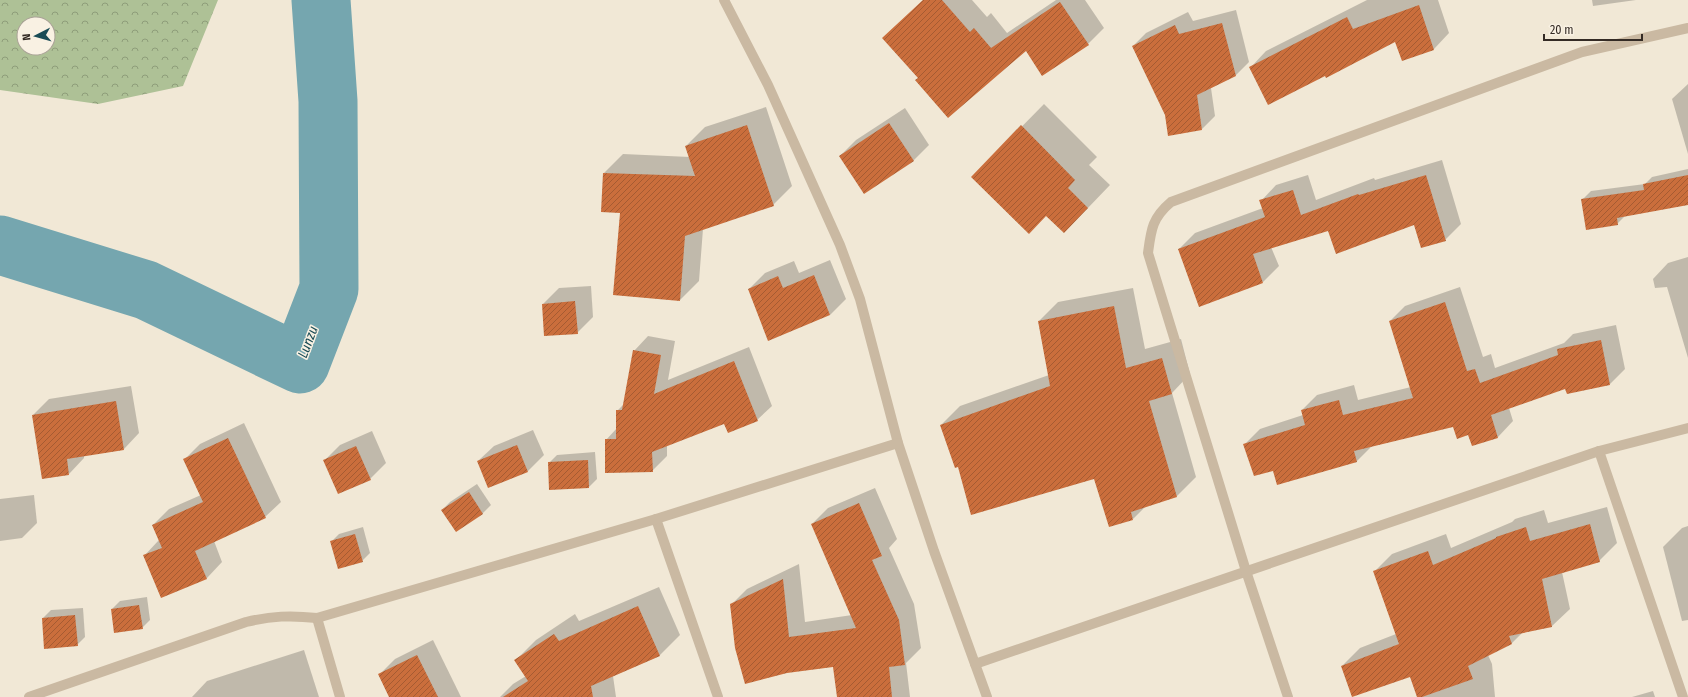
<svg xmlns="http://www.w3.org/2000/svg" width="1688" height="697" viewBox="0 0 1688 697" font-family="'Fira Sans Condensed',sans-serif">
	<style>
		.forest { fill: url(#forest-crowns); fill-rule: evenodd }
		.shadow { fill: #0003 }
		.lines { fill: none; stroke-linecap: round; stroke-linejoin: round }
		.river { stroke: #75a6af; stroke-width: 59 }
		.building { fill: url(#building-hatch) }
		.street { stroke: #cab9a2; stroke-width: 10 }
		.labels { text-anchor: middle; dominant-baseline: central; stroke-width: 3; stroke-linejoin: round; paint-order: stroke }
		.water-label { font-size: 14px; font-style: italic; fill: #1a4c56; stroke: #f9f1e3 }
	</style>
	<defs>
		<pattern id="forest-crowns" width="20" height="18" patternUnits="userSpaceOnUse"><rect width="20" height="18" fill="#aec196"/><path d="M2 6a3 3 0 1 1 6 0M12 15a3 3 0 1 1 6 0" fill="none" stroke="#8e9d7a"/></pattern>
		<pattern id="building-hatch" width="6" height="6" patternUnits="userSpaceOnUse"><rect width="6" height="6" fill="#ca6e3c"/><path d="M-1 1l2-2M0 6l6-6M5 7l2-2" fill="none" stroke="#a55b32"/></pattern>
	</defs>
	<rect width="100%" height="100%" fill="#f1e8d6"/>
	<path class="forest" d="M 0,0 L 218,0 L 183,86 L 98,104 L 0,90 ZM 24,24 L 48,24 L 48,48 L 24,48 Z"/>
	<g class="shadow">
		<path d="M 923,0 L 972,0 L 987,17 L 991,13 L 1007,33 L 1056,0 L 1085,0 L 1104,28 L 1088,44 L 1026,49 L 919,77 L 884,38 Z"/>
		<path d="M 1367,0 L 1438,0 L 1449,33 L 1434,49 L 1396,41 L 1325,75 L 1251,67 L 1266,51 Z"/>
		<path d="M 1592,0 L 1636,0 L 1593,6 Z"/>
		<path d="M 1236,10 L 1249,62 L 1236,75 L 1211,88 L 1215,116 L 1202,129 L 1133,46 L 1146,33 L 1188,12 L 1193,21 Z"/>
		<path d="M 1688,84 L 1688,154 L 1672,99 Z"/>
		<path d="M 1044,104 L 1097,157 L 1089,165 L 1110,185 L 1086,210 L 1046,215 L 972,177 Z"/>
		<path d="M 766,107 L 792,186 L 773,205 L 703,229 L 699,281 L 680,300 L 621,212 L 604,173 L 623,154 L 690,157 L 686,146 L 705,127 Z"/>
		<path d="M 905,108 L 929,145 L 914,160 L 840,156 L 856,140 Z"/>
		<path d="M 1442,160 L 1461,224 L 1445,240 L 1415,223 L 1328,229 L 1271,247 L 1279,266 L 1263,282 L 1179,249 L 1195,233 L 1263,208 L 1261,201 L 1276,185 L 1308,175 L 1316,200 L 1374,178 L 1375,180 Z"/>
		<path d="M 1688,169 L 1688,204 L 1625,216 L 1617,224 L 1583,199 L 1591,191 L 1645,184 L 1652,177 Z"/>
		<path d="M 1688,257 L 1688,358 L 1667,287 L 1655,288 L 1653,279 L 1668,263 Z"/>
		<path d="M 830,260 L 846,299 L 830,315 L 749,289 L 765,273 L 794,261 L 799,273 Z"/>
		<path d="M 591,286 L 593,317 L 577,333 L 543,304 L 559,288 Z"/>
		<path d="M 1460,287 L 1483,357 L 1491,354 L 1495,368 L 1564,343 L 1573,334 L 1616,325 L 1625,369 L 1610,384 L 1566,387 L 1509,408 L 1513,421 L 1498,437 L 1473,445 L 1469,434 L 1454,426 L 1372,446 L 1356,462 L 1273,470 L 1244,445 L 1260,429 L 1303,415 L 1302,410 L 1317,395 L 1354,385 L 1358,400 L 1411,387 L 1390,321 L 1405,306 Z"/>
		<path d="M 1133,288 L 1145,349 L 1181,339 L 1190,374 L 1172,393 L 1196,477 L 1177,496 L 1146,506 L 1133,519 L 1095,478 L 958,466 L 941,425 L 960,406 L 1049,375 L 1039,321 L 1058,302 Z"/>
		<path d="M 648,336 L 675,341 L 668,380 L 749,347 L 772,406 L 757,420 L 725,422 L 667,445 L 667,456 L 652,471 L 606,440 L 617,428 L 617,411 L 625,403 L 634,351 Z"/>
		<path d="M 131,386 L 139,433 L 124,449 L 84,455 L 84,458 L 69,474 L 33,415 L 49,399 Z"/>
		<path d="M 244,423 L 281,502 L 265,517 L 214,541 L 222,562 L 207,578 L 162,597 L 144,556 L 159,540 L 153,525 L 169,509 L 201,495 L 184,460 L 200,444 Z"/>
		<path d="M 533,430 L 544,455 L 528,471 L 489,487 L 478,461 L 494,446 Z"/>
		<path d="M 372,431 L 386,463 L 370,479 L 324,461 L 340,445 Z"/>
		<path d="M 595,452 L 597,479 L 589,487 L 550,489 L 549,463 L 557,455 Z"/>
		<path d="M 477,484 L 491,505 L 483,513 L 456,531 L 442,510 L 450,502 Z"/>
		<path d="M 875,488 L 897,539 L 889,548 L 914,604 L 921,648 L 906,663 L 910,697 L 838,697 L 834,666 L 731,605 L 747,589 L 799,564 L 805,622 L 852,615 L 812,524 L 828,508 Z"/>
		<path d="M 34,495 L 37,523 L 22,538 L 0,541 L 0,499 Z"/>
		<path d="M 1607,507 L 1617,543 L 1599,561 L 1562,572 L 1570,609 L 1552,626 L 1522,633 L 1512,643 L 1488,655 L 1492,664 L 1495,697 L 1418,697 L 1411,676 L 1342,666 L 1360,648 L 1396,634 L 1374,572 L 1392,554 L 1446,534 L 1451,548 L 1512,522 L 1515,519 L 1544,510 L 1548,523 Z"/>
		<path d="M 1688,526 L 1688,620 L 1682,621 L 1663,547 L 1682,528 Z"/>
		<path d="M 363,527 L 370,553 L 362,561 L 331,542 L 339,534 Z"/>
		<path d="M 659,587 L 680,635 L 659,656 L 613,676 L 616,697 L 500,697 L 513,684 L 526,676 L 516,660 L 536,640 L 575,614 L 579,621 Z"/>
		<path d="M 147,597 L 150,620 L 142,628 L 112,609 L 120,601 Z"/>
		<path d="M 83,608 L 85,637 L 77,645 L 43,618 L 51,610 Z"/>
		<path d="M 433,640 L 461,697 L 390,697 L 379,675 L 395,659 Z"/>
		<path d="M 304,650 L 319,697 L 192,697 L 207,681 Z"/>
		<path d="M 1653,691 L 1655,697 L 1632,697 Z"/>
	</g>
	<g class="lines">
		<path class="river" d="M 0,245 L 146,290 L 300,364 L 329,289 L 328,101 L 321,0"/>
	</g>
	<g class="building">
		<path d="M 923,0 L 942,0 L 970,32 L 974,28 L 991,48 L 1060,2 L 1089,45 L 1042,76 L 1026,51 L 948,118 L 915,80 L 918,78 L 882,38 Z"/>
		<path d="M 1419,5 L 1434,50 L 1402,61 L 1395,42 L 1326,78 L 1325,76 L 1268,105 L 1249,67 L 1347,17 L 1353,29 Z"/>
		<path d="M 1222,23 L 1236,76 L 1197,95 L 1202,130 L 1168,136 L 1165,115 L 1132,46 L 1175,25 L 1179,34 Z"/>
		<path d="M 889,123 L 914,161 L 864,194 L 839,156 Z"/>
		<path d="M 747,125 L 774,206 L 685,236 L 680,301 L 613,295 L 620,213 L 601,212 L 603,173 L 695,176 L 685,146 Z"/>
		<path d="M 1021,125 L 1075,180 L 1068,188 L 1088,208 L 1064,233 L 1046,216 L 1029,234 L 971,177 Z"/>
		<path d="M 1426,175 L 1446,241 L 1421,248 L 1414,225 L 1336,254 L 1328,231 L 1253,254 L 1263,283 L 1199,307 L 1178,249 L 1265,217 L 1259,200 L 1293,190 L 1301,215 L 1358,194 L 1359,195 Z"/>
		<path d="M 1688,175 L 1688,205 L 1617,218 L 1618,225 L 1586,230 L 1581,199 L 1644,190 L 1643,184 Z"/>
		<path d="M 814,275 L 830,315 L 768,341 L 748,289 L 778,276 L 783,288 Z"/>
		<path d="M 575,301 L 578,334 L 544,336 L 542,304 Z"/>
		<path d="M 1445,302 L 1467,371 L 1475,369 L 1480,383 L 1558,355 L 1557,349 L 1601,340 L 1610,385 L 1567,394 L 1565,389 L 1491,415 L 1498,438 L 1472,446 L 1468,435 L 1457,439 L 1453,427 L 1354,451 L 1357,462 L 1277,485 L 1273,471 L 1254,476 L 1243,444 L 1305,425 L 1301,410 L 1339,400 L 1343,415 L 1413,398 L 1389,321 Z"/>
		<path d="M 1114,306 L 1126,368 L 1162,358 L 1172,394 L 1149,401 L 1177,497 L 1131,512 L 1133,520 L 1109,527 L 1094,479 L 971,515 L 958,467 L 955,468 L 940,425 L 1050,386 L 1038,321 Z"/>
		<path d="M 633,350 L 661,355 L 654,394 L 734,361 L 758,421 L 728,433 L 724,424 L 652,452 L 653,472 L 605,473 L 605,439 L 616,439 L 616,410 L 622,410 Z"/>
		<path d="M 116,401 L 124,450 L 67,459 L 69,475 L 42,479 L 32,415 Z"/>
		<path d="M 228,438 L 266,518 L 195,551 L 207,579 L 161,598 L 143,555 L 162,548 L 152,525 L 203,502 L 183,459 Z"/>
		<path d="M 517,445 L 528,472 L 488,488 L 477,461 Z"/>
		<path d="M 356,446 L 371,480 L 338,494 L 323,460 Z"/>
		<path d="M 588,460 L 589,488 L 549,490 L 548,462 Z"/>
		<path d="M 469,492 L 483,514 L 456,532 L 441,510 Z"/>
		<path d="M 859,503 L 882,556 L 872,560 L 899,620 L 905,665 L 889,667 L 892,697 L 837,697 L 833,667 L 787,673 L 745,684 L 735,648 L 730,604 L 783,579 L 789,637 L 856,628 L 811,524 Z"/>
		<path d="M 1590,524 L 1600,562 L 1542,579 L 1552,627 L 1509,636 L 1512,644 L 1468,666 L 1473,679 L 1422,697 L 1417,697 L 1410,677 L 1352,697 L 1341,666 L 1399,644 L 1373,571 L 1428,551 L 1433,565 L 1496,538 L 1496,537 L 1526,527 L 1530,541 Z"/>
		<path d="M 355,534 L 363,562 L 338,569 L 330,541 Z"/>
		<path d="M 139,605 L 143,629 L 114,633 L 111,609 Z"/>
		<path d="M 638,606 L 660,656 L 591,686 L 593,697 L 503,697 L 528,681 L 514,660 L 554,634 L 559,641 Z"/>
		<path d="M 75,615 L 78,646 L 44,649 L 42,618 Z"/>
		<path d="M 417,655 L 438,697 L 389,697 L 378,674 Z"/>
	</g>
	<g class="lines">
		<g class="street">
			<path d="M 724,0 L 768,85 L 840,245 L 860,299 L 898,443 L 934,551 L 987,697"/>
			<path d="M 1599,451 L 1683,697"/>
			<path d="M 656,519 L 718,697"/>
			<path d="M 317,618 L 340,697"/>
			<path d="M 975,664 L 1599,451 L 1688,428"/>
			<path d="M 29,697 L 246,622 C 272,616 290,615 317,618 L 656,519 L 898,443"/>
			<path d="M 1288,697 L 1246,571 L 1148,253 C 1151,230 1152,218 1171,202 L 1582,52 L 1688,28"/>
		</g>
	</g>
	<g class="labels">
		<g class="water-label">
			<text transform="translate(308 342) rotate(-69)">Lunzu</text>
		</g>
	</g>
	<g transform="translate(36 36) rotate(264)"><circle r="19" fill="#f9f1e3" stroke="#aaa297"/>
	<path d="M0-3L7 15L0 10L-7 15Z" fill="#1a4c56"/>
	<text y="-6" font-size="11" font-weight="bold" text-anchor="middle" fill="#342b25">N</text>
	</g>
	<path d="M1544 34v6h98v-6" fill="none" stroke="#342b25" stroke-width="2"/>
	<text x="1550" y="34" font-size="12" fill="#342b25" stroke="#f9f1e3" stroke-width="3" paint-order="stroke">20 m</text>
</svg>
